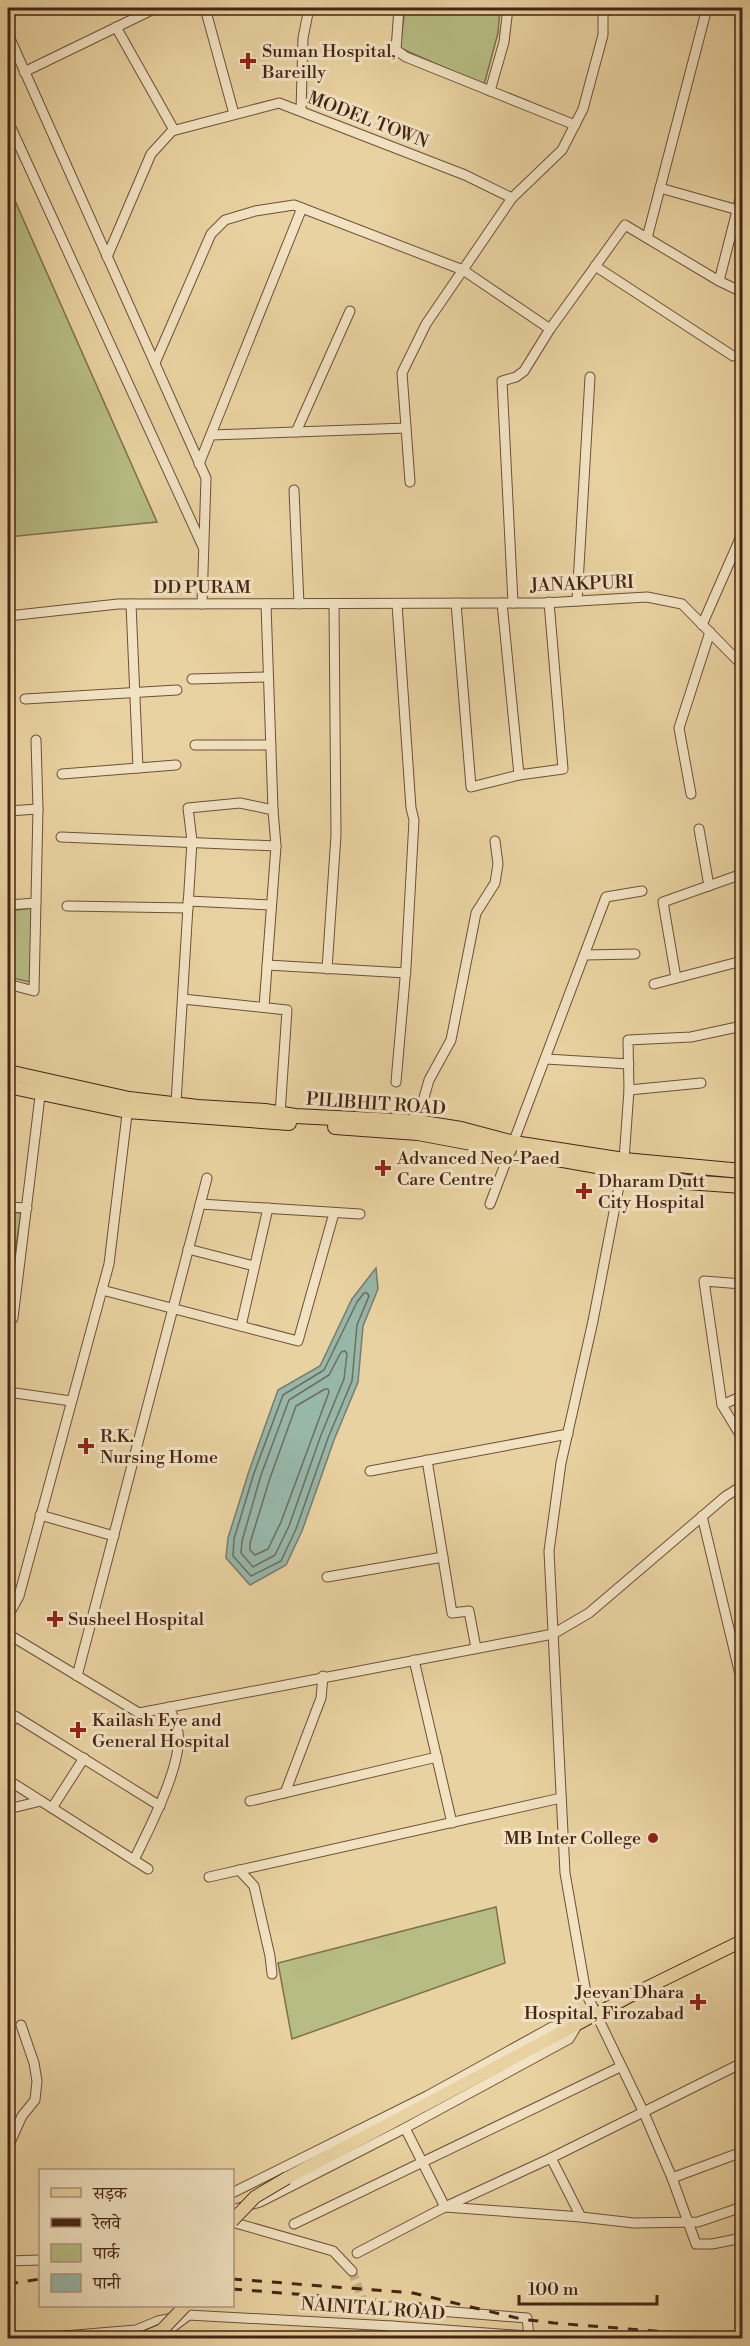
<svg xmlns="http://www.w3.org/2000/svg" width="750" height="2346" viewBox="0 0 750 2346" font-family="'Libre Bodoni','Noto Serif Devanagari',serif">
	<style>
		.green { fill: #b7bc84; stroke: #7e704c; stroke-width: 1.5 }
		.water { fill: #97b7a9; stroke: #777c6e; stroke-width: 1.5 }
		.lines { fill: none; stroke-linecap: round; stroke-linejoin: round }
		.shore { stroke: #6e6d5f; stroke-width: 1.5 }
		.minor-tunnel { stroke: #c8af85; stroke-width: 9; stroke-dasharray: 9 4.5; stroke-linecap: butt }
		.minor-casing { stroke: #6f4f38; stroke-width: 11 }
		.major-casing { stroke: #462315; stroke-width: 14 }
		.highway-casing { stroke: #462315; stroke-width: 16 }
		.minor { stroke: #f1e2c2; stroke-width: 9 }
		.major { stroke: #e9d2a1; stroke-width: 12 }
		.highway { stroke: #e9d2a1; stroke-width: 14 }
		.rail { stroke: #462315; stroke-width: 3; stroke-dasharray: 10 10; stroke-linecap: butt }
		.major-bridge-casing { stroke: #462315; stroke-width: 14; stroke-linecap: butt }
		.major-bridge { stroke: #e9d2a1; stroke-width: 12 }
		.poi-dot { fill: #8f2418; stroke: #f1e2c2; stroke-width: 2 }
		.labels { text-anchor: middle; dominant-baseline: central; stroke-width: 6; stroke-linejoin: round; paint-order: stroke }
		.poi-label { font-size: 18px; fill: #462315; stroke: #f1e2c2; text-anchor: start }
		.street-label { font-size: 18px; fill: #462315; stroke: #f1e2c2 }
	</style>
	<rect width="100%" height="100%" fill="#e9d2a1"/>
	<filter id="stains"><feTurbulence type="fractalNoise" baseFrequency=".00333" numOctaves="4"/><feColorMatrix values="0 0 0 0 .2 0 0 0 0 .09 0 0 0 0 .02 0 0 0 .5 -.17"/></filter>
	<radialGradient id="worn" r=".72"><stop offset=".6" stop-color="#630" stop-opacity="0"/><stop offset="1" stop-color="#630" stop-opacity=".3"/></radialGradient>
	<g class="green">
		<path d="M 405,8 L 500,8 L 498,33 L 484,85 L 400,48 Z"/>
		<path d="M 8,185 L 157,522 L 8,537 Z"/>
		<path d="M 33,908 L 30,982 L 8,977 L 8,911 Z"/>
		<path d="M 8,1212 L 21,1213 L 8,1300 Z"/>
		<path d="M 496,1907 L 505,1963 L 292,2039 L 278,1963 Z"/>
	</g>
	<path class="water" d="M 376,1268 L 378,1289 L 363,1326 L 358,1382 L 334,1440 L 302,1531 L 286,1565 L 250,1585 L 226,1558 L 228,1538 L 249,1471 L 278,1390 L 320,1366 L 352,1299 Z"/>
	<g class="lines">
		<g class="shore">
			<path d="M 364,1293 L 367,1293 L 369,1296 L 357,1325 L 352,1381 L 328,1438 L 296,1529 L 281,1561 L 251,1576 L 233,1556 L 234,1539 L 254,1473 L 283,1395 L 324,1370 L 357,1302 Z"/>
			<path d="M 345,1351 L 347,1354 L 344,1379 L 321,1435 L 289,1526 L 275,1555 L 253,1567 L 241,1553 L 242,1541 L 261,1475 L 289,1400 L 329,1375 L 341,1352 Z"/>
			<path d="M 325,1389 L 328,1389 L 329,1392 L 281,1522 L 268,1549 L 255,1555 L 250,1550 L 250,1543 L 270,1478 L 296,1406 Z"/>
		</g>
		<path class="minor-tunnel" d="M 352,2271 L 365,2305"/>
		<defs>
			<g id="minor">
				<path d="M 205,8 L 234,114"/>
				<path d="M 399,8 L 396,50 L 406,57 L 575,125"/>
				<path d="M 603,11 L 618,8"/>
				<path d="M 116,27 L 174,130"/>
				<path d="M 8,34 L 206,478 L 202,604"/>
				<path d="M 24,72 L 156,8"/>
				<path d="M 490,91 L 504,42 L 508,8"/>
				<path d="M 301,111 L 303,38 L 309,8"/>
				<path d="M 8,121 L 203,547"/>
				<path d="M 660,188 L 738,210"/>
				<path d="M 647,238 L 707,8"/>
				<path d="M 107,257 L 151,154 L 172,131 L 279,103 L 465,175 L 512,198"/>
				<path d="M 595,266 L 733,356"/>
				<path d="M 719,281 L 742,191"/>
				<path d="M 155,363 L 211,234 L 225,220 L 255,211 L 294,205 L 463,270 L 550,329"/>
				<path d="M 296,432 L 350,311"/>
				<path d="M 211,435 L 406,428"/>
				<path d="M 199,464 L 302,208"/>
				<path d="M 410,482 L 402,373 L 426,324 L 512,198 L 562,150 L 583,109 L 603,35 L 603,8"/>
				<path d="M 294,490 L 299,604"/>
				<path d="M 577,601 L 590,377"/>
				<path d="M 456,603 L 471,787 L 519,775 L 563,769 L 549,602"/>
				<path d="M 502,603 L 519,775"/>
				<path d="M 513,603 L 502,381 L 516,377 L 524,371 L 550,329 L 625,225 L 719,281 L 742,292"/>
				<path d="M 131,604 L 138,768"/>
				<path d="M 266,604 L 273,810"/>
				<path d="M 8,616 L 118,604 L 544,603 L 647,597 L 682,604 L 742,665"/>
				<path d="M 702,625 L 742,534"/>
				<path d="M 192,679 L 268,677"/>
				<path d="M 25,699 L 177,690"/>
				<path d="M 195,745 L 271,745"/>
				<path d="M 62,774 L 176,765"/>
				<path d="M 691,794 L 679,728 L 710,632"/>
				<path d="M 8,811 L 38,809"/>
				<path d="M 699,829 L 709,886"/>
				<path d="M 61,837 L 276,846"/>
				<path d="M 188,901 L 271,905"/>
				<path d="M 8,905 L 36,903"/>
				<path d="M 67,906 L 188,908"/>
				<path d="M 585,955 L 635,954"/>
				<path d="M 267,965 L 406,973"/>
				<path d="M 327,969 L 336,835 L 334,604"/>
				<path d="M 676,978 L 663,902 L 742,874"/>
				<path d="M 8,984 L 34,991 L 38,809 L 36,740"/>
				<path d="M 654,984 L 742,961"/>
				<path d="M 183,999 L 287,1010 L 280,1114"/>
				<path d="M 742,1026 L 691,1037 L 628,1040 L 629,1090 L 624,1160 L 593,1321 L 561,1463 L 549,1551 L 565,1873 L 586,1993 L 644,2113 L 672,2178 L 696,2244 L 712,2244 L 742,2238"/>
				<path d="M 546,1059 L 629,1064"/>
				<path d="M 396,1082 L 406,967 L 414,820 L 411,808 L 397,604"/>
				<path d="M 629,1090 L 701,1083"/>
				<path d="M 176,1103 L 192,841 L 188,808 L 240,803 L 273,810 L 276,846 L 264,1007"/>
				<path d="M 417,1122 L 429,1080 L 451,1040 L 476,913 L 495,883 L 498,864 L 495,841"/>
				<path d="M 200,1204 L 360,1214"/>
				<path d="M 490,1204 L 606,897 L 642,891"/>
				<path d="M 8,1207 L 27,1208"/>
				<path d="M 188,1249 L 254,1266"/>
				<path d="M 742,1284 L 704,1281 L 722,1405 L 742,1438"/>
				<path d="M 102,1290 L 298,1341 L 334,1213"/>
				<path d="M 8,1318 L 13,1318 L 41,1088"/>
				<path d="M 241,1326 L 268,1208"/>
				<path d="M 8,1392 L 71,1401"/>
				<path d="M 722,1405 L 742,1396"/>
				<path d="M 427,1460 L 452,1613 L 469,1611 L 476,1648"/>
				<path d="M 370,1471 L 568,1434"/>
				<path d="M 40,1515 L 114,1536"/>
				<path d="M 702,1516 L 742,1683"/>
				<path d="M 327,1577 L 443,1557"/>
				<path d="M 8,1616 L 19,1596 L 109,1264 L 128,1106"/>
				<path d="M 8,1634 L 139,1713 L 553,1634 L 589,1613 L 726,1496 L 742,1486"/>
				<path d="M 414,1660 L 452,1823"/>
				<path d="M 77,1676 L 207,1178"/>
				<path d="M 8,1729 L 15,1716 L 160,1806"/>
				<path d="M 8,1780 L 148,1869"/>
				<path d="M 285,1793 L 321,1698 L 323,1676"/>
				<path d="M 250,1801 L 437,1757"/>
				<path d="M 52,1808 L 84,1758"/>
				<path d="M 8,1809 L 41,1801"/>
				<path d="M 134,1860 C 148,1831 183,1764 178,1733 C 177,1725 172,1715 169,1707"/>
				<path d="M 239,1870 L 254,1886 L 270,1956 L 272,1974"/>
				<path d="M 209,1877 L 561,1798"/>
				<path d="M 742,2063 L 551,2158 L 581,2217 L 634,2223 L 698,2222 L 742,2207"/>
				<path d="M 8,2147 L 22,2116 L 35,2100 L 37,2081 L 34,2063 L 21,2025"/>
				<path d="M 672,2178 L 742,2152"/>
				<path d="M 232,2193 L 427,2096 L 552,2027 L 573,2025"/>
				<path d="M 447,2206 L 551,2158"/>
				<path d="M 445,2207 L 581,2217"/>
				<path d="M 232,2210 L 260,2202 L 405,2128 L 569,2039 L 578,2024"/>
				<path d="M 232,2222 L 333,2251 L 352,2271"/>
				<path d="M 294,2224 L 620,2067"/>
				<path d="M 357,2253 L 445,2207 L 405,2128"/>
				<path d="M 8,2261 L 40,2260"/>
				<path d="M 365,2305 L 527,2318 L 529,2336"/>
				<path d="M 392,2326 L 393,2338"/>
				<path d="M 39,2338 L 136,2330 L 158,2321 L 188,2315 L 392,2326 L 555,2338"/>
				<path d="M 158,2338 L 186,2317"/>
			</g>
			<path id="major" d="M 287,2178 L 632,1995 L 742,1941"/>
			<g id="highway">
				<path d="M 8,1072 L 129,1099 L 198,1107 L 265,1111 L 295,1116 L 417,1122 L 461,1129 L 514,1143 L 624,1160 L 742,1171"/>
				<path d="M 8,1086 L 127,1111 L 289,1123"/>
				<path d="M 335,1127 L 418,1133 L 509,1150"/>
				<path d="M 546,1157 L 687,1182 L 742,1186"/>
			</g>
		</defs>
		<use href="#minor" class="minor-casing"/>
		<use href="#major" class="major-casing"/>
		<use href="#highway" class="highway-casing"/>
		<use href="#minor" class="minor"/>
		<use href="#major" class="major"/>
		<use href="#highway" class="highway"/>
		<g class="rail">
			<path d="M 232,2279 L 413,2293 L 521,2319 L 554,2323 L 742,2338"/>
			<path d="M 8,2284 L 40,2279"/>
			<path d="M 232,2289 L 435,2305"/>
		</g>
		<defs>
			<g id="major-bridge">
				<path d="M 232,2221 L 255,2197 L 287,2178"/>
				<path d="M 143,2338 L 162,2330 L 185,2306"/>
			</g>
		</defs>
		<use href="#major-bridge" class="major-bridge-casing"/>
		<use href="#major-bridge" class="major-bridge"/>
	</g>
	<g class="poi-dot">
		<path d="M245 52h6v6h6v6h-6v6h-6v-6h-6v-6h6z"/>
		<path d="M380 1159h6v6h6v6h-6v6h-6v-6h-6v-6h6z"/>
		<path d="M581 1182h6v6h6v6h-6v6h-6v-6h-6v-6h6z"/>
		<path d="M83 1437h6v6h6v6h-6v6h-6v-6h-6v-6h6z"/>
		<path d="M52 1610h6v6h6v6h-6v6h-6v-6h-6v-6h6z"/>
		<path d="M75 1721h6v6h6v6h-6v6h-6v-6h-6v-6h6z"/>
		<circle cx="653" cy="1838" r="6"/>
		<path d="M695 1993h6v6h6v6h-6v6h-6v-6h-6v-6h6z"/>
	</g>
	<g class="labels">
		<g class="poi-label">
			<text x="262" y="51">Suman Hospital,<tspan x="262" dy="21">Bareilly</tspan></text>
			<text x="397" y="1158">Advanced Neo-Paed<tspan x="397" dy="21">Care Centre</tspan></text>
			<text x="598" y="1181">Dharam Dutt<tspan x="598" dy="21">City Hospital</tspan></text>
			<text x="100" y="1436">R.K.<tspan x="100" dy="21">Nursing Home</tspan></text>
			<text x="68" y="1619">Susheel Hospital</text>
			<text x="92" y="1720">Kailash Eye and<tspan x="92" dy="21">General Hospital</tspan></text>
			<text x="641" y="1838" text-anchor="end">MB Inter College</text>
			<text x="684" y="1992" text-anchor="end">Jeevan Dhara<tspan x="684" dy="21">Hospital, Firozabad</tspan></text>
		</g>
		<g class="street-label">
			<text transform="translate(368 120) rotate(21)">MODEL TOWN</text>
			<text transform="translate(582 584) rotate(-2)">JANAKPURI</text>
			<text x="202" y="587">DD PURAM</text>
			<text transform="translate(376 1104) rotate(4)">PILIBHIT ROAD</text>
			<text transform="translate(373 2309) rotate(4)">NAINITAL ROAD</text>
		</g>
	</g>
	<rect width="750" height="2346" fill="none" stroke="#e9d2a1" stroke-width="30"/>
	<rect x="9" y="9" width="732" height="2328" fill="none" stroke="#462315" stroke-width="3"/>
	<rect x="15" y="15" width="720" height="2316" fill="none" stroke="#462315" stroke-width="1.5"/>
	<rect x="39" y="2169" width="195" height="138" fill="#f1e2c2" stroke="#ad967d" stroke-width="1.5"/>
	<rect x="51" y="2188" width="30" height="9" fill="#e9d2a1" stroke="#ad967d" stroke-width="1.5"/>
	<text x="93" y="2199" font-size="18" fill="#462315">सड़क</text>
	<rect x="51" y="2218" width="30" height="9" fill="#462315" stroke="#ad967d" stroke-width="1.5"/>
	<text x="93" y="2229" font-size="18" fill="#462315">रेलवे</text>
	<rect x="51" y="2244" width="30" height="18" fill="#b7bc84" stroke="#ad967d" stroke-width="1.5"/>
	<text x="93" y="2259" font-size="18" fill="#462315">पार्क</text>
	<rect x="51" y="2274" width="30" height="18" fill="#97b7a9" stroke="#ad967d" stroke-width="1.5"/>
	<text x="93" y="2289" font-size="18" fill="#462315">पानी</text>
	<path d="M519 2295v9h138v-9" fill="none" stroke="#462315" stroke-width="3"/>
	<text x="528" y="2295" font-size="18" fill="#462315" stroke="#f1e2c2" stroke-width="4.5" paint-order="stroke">100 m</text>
	<rect width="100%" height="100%" filter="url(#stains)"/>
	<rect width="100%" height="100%" fill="url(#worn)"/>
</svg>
